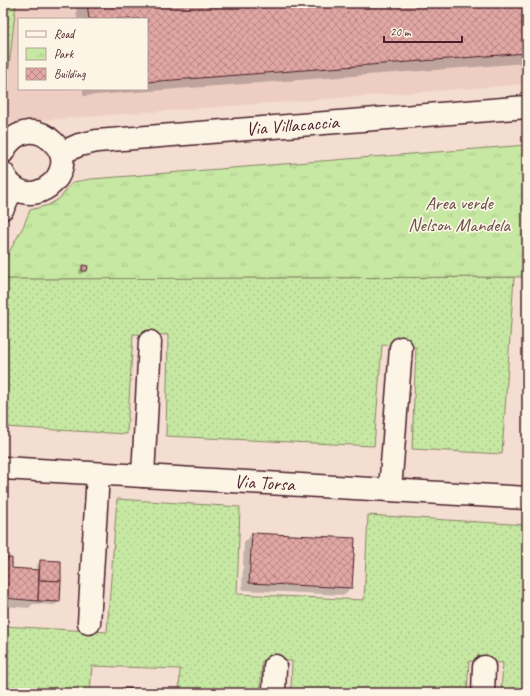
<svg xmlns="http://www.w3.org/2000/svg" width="530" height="696" viewBox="0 0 530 696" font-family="Caveat,sans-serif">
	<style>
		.built { fill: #eecec3; fill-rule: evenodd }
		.grass { fill: url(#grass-dots); stroke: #888466 }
		.park { fill: url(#park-tufts); stroke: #888466 }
		.shadow { fill: #0003 }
		.building { fill: url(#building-cross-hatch); stroke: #4a1f2b }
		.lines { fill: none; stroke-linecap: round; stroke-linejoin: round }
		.street-casing { stroke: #4a1f2b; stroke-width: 25 }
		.street { stroke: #fcf5e5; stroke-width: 22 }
		.labels { text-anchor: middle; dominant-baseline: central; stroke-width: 3.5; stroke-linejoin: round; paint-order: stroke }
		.street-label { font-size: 19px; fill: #4a1f2b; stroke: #fcf5e5 }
		.park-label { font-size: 19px; fill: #695149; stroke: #fcf5e5 }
	</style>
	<defs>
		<pattern id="grass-dots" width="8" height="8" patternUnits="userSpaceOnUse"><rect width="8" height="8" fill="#c6e8a2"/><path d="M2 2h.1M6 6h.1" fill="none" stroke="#acc78c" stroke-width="1.8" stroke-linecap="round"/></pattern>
		<pattern id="park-tufts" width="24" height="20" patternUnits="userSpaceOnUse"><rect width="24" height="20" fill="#c6e8a2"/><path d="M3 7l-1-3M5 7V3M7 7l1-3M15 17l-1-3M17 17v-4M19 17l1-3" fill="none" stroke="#acc78c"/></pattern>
		<pattern id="building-cross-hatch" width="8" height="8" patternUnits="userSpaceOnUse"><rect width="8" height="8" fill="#e1a7a3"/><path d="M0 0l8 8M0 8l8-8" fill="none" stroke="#b88785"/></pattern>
	</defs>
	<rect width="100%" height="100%" fill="#f4ded1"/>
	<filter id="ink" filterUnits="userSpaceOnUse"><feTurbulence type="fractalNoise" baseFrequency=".025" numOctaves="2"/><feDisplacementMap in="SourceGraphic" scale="8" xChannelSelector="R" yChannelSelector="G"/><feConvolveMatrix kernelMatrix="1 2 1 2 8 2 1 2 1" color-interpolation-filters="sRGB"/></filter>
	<g filter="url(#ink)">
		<path class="built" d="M 16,3 L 527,3 L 527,84 L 3,123 ZM 19,19 L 147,19 L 147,89 L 19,89 Z"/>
		<g class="grass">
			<path d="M 3,3 L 16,3 L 3,123 Z"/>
			<path d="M 514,277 L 502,454 L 412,449 L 416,347 L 382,345 L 374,446 L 166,436 L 168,335 L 133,334 L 127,434 L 3,427 L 3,279 Z"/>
			<path d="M 117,499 L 240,507 L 237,594 L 364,600 L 368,515 L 527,525 L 527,693 L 501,693 L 503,663 L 469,661 L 467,693 L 291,693 L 292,661 L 262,661 L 260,693 L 179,693 L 180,669 L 92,666 L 90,693 L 3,693 L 3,626 L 107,632 Z"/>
		</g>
		<path class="park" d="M 527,145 L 527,277 L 3,279 L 3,263 L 23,227 L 30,210 L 49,205 L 60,198 L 73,182 L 91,179 Z"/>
		<g class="shadow">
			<path d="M 76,3 L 527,3 L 527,63 L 83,96 L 83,89 L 147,89 L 147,19 L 77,19 Z"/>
			<path d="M 83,266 L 86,270 L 82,274 L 79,274 L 79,270 Z"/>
			<path d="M 252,534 L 351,587 L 344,595 L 242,590 L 244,542 Z"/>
			<path d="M 3,559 L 11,568 L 36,570 L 37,565 L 41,561 L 59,601 L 55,605 L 33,604 L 29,608 L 3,606 Z"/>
		</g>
		<g class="building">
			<path d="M 87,3 L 527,3 L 527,53 L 147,82 L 147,19 L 89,19 Z"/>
			<path d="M 82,265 L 88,266 L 87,271 L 82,271 Z"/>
			<path d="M 252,533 L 355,538 L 352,588 L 249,583 Z"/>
			<path d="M 3,558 L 12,558 L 12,568 L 39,570 L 38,601 L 3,598 Z"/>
			<path d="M 40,560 L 61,561 L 61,581 L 39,580 Z"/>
			<path d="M 39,580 L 61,581 L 60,602 L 38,601 Z"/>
			<path d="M 122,688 L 174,691 L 174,693 L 122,693 Z"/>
		</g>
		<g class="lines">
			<defs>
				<g id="street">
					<path d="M 3,152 C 8,141 16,134 28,132 C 38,131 47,136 53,142 C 85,171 26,221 3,173"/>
					<path id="s1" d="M 61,153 L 79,145 L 97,141 L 527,107"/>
					<path d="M 3,208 L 13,187"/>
					<path id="s2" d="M 3,468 L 527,498"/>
					<path d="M 143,476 L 150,342"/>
					<path d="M 390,490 L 401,348"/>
					<path d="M 89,623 L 98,474"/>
					<path d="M 274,693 L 275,666"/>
					<path d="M 483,693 L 484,667"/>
				</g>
			</defs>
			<use href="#street" class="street-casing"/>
			<use href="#street" class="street"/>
		</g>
	</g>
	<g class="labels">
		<g class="street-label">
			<text stroke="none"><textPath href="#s1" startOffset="234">Via Villacaccia</textPath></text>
			<text stroke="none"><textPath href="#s2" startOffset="262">Via Torsa</textPath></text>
		</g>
		<g class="park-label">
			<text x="459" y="203">Area verde<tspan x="459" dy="22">Nelson Mandela</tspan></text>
		</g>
	</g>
	<rect width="530" height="696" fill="none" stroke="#fcf5e5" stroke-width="16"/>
	<rect x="8" y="8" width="514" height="680" fill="none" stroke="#4a1f2b" stroke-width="1.5" filter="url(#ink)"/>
	<rect x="18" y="18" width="130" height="72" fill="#fcf5e5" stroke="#b59f9b"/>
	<rect x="26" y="31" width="20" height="6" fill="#fcf5e5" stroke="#b59f9b"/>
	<text x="54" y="38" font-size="12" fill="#4a1f2b">Road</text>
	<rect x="26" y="48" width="20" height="12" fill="url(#park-tufts)" stroke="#b59f9b"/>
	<text x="54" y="58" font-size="12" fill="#4a1f2b">Park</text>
	<rect x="26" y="68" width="20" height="12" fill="url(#building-cross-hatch)" stroke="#b59f9b"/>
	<text x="54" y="78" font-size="12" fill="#4a1f2b">Building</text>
	<path d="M384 36v6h78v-6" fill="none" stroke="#4a1f2b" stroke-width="2"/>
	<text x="390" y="36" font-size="12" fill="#4a1f2b" stroke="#fcf5e5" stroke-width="3" paint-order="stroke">20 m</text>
</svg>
